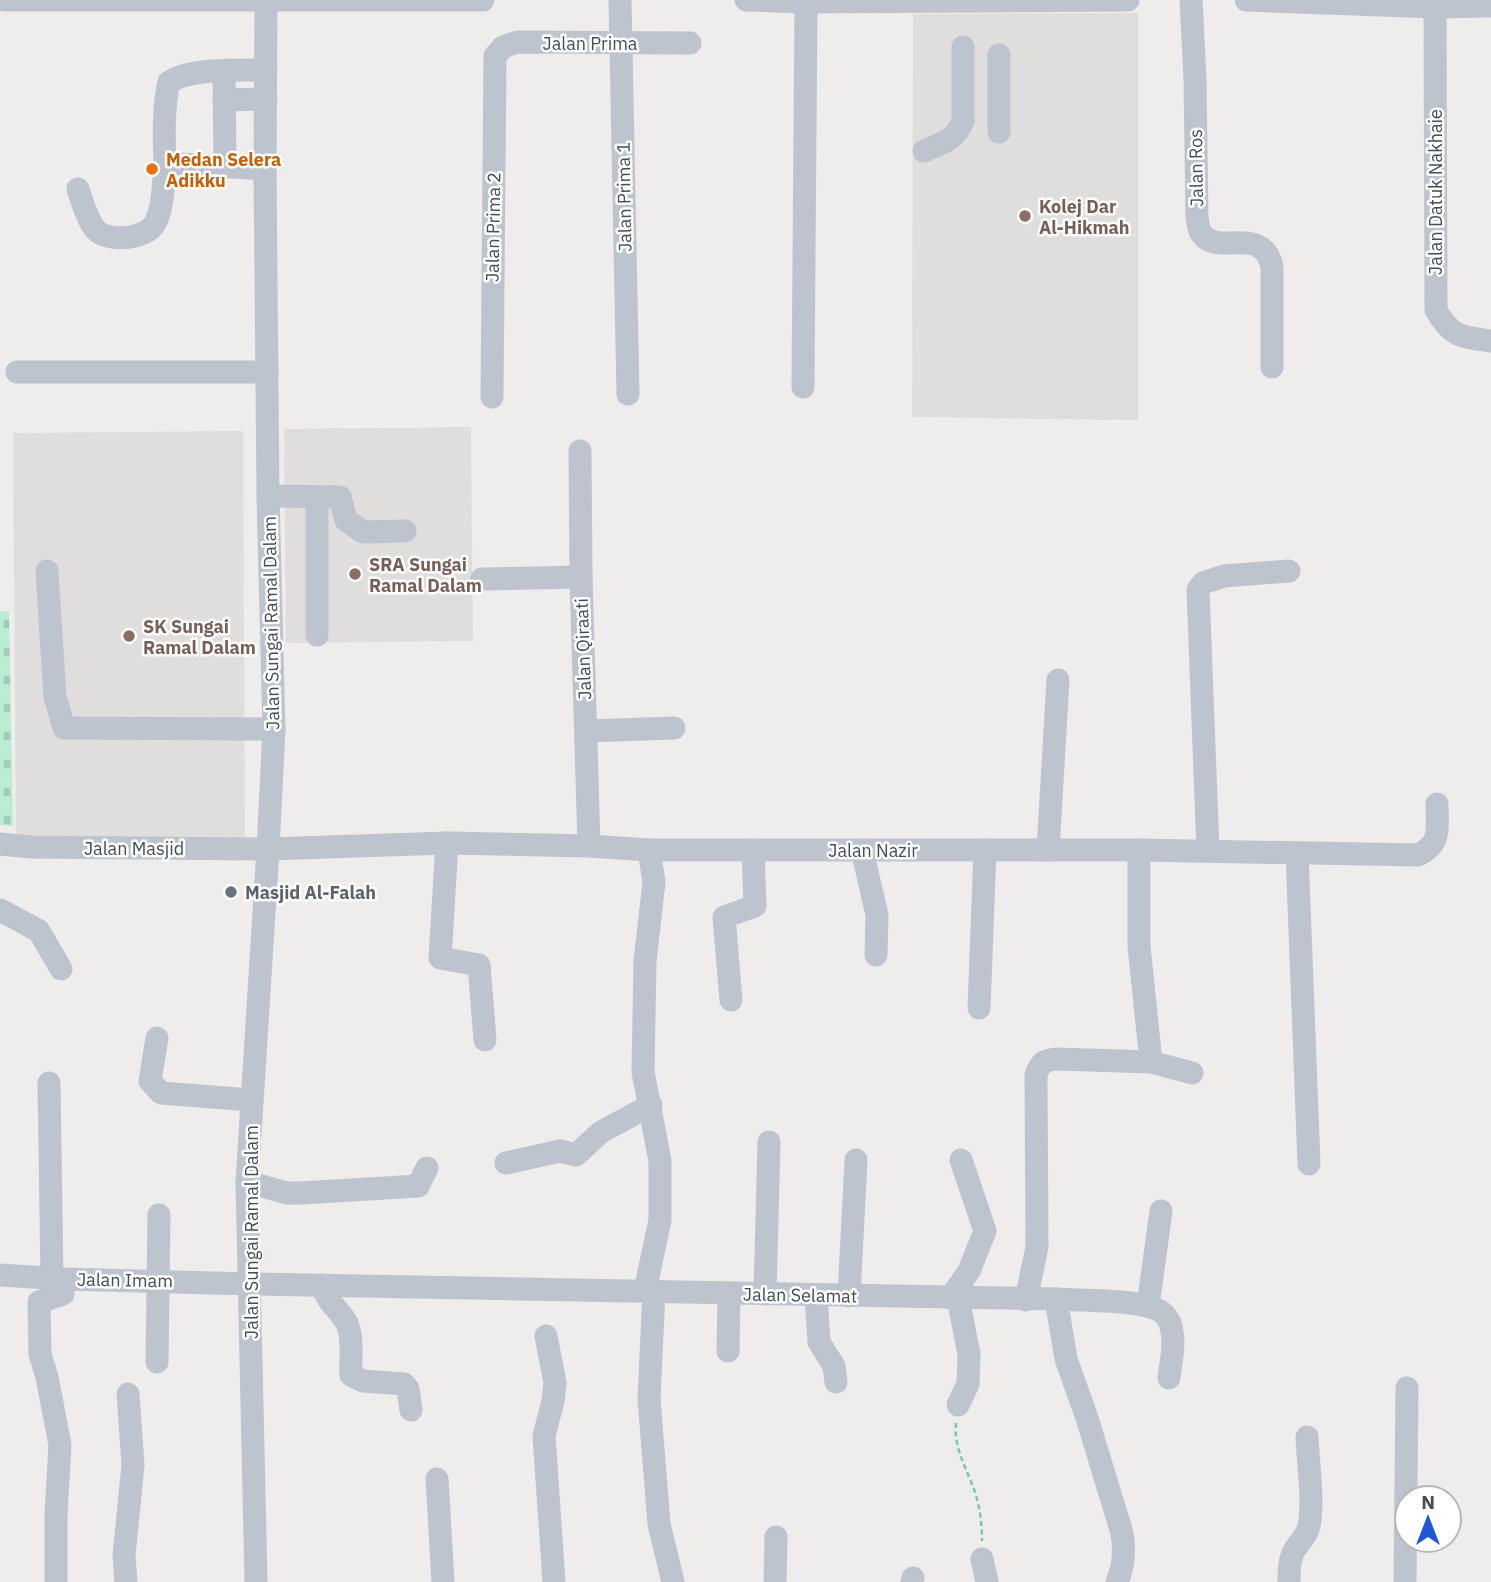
<svg xmlns="http://www.w3.org/2000/svg" width="1491" height="1582" viewBox="0 0 1491 1582" font-family="'IBM Plex Sans',sans-serif">
	<style>
		.education { fill: #e0dddd }
		.cemetery { fill: url(#cemetery-stones) }
		.lines { fill: none; stroke-linecap: round; stroke-linejoin: round }
		.path { stroke: #73c9aa; stroke-width: 2.5; stroke-dasharray: 5 3.5; stroke-linecap: butt }
		.minor { stroke: #bdc4ce; stroke-width: 23 }
		.food-dot { fill: #e8710a; stroke: #fff; stroke-width: 2.5 }
		.education-dot { fill: #8d6e63; stroke: #fff; stroke-width: 2.5 }
		.worship-dot { fill: #6b7280; stroke: #fff; stroke-width: 2.5 }
		.labels { text-anchor: middle; dominant-baseline: central; stroke-width: 5; stroke-linejoin: round; paint-order: stroke }
		.street-label { font-size: 18px; fill: #454d58; stroke: #fff }
		.food-label { font-size: 18px; font-weight: bold; fill: #c56008; stroke: #fff; text-anchor: start }
		.education-label { font-size: 18px; font-weight: bold; fill: #785e54; stroke: #fff; text-anchor: start }
		.worship-label { font-size: 18px; font-weight: bold; fill: #5b616d; stroke: #fff; text-anchor: start }
	</style>
	<defs>
		<pattern id="cemetery-stones" width="16" height="16" patternUnits="userSpaceOnUse" patternTransform="scale(1.75)"><rect width="16" height="16" fill="#baedd4"/><path d="M2 7V4a2 2 0 0 1 4 0v3zM10 15v-3a2 2 0 0 1 4 0v3z" fill="#a1cdb8"/></pattern>
	</defs>
	<rect width="100%" height="100%" fill="#efecec"/>
	<g class="education">
		<path d="M 1138,13 L 1138,420 L 912,417 L 913,14 Z"/>
		<path d="M 471,427 L 473,641 L 286,643 L 284,429 Z"/>
		<path d="M 243,431 L 245,840 L 16,842 L 13,433 Z"/>
	</g>
	<path class="cemetery" d="M 0,611 L 9,611 L 13,826 L 0,825 Z"/>
	<g class="lines">
		<path class="path" d="M 956,1423 C 953,1447 967,1469 975,1492 C 980,1508 982,1524 982,1541"/>
		<g class="minor">
			<path d="M 4,0 L 483,0"/>
			<path d="M 620,0 L 628,394"/>
			<path d="M 746,0 L 806,2 L 1128,0"/>
			<path d="M 1191,0 L 1195,79 L 1197,217 C 1198,222 1198,229 1201,233 C 1218,258 1261,223 1272,266 L 1272,367"/>
			<path d="M 1246,0 L 1435,7 L 1491,6"/>
			<path d="M 1435,7 L 1436,310 C 1451,337 1462,337 1491,341"/>
			<path d="M 999,55 L 999,132"/>
			<path d="M 224,72 L 225,167"/>
			<path d="M 224,100 L 266,99"/>
			<path d="M 924,151 C 942,143 955,141 963,121 L 963,47"/>
			<path d="M 265,169 L 165,163 C 164,137 163,108 169,82 C 190,68 240,70 266,70"/>
			<path d="M 78,189 C 82,201 88,222 96,230 C 108,243 147,239 155,223 C 164,207 163,182 165,163"/>
			<path d="M 17,372 L 267,372"/>
			<path d="M 803,387 L 806,2"/>
			<path d="M 492,397 L 495,56 L 503,47 L 517,42 L 690,43"/>
			<path d="M 580,451 L 581,577 L 589,846"/>
			<path d="M 268,496 L 340,497 L 346,520 L 363,532 L 405,531"/>
			<path d="M 317,497 L 317,635"/>
			<path d="M 47,571 L 55,697 L 64,728 L 274,729"/>
			<path d="M 482,579 L 581,577"/>
			<path d="M 586,731 L 674,728"/>
			<path d="M 447,843 L 440,958 L 479,965 L 485,1040"/>
			<path d="M 0,844 L 31,847 L 268,849 L 447,843 L 589,846 L 649,850 L 1139,850 L 1418,855 C 1442,844 1437,827 1437,804"/>
			<path d="M 862,850 L 877,915 L 876,955"/>
			<path d="M 1048,850 L 1058,680"/>
			<path d="M 1139,850 L 1139,946 L 1151,1062 L 1192,1073"/>
			<path d="M 1208,851 L 1198,590 L 1203,583 L 1224,576 L 1289,571"/>
			<path d="M 1297,853 L 1309,1164"/>
			<path d="M 0,910 L 39,931 L 61,969"/>
			<path d="M 731,1000 L 724,917 L 755,906 L 753,850"/>
			<path d="M 979,1008 L 985,850"/>
			<path d="M 157,1038 L 150,1081 L 161,1093 L 251,1100"/>
			<path d="M 49,1083 L 52,1279"/>
			<path d="M 506,1163 L 560,1151 L 576,1155 L 601,1132 L 651,1105"/>
			<path d="M 247,1182 L 287,1193 L 302,1193 L 418,1186 L 427,1168"/>
			<path d="M 0,1275 L 63,1279 L 251,1284 L 1056,1299 C 1081,1301 1140,1299 1160,1311 C 1164,1313 1168,1319 1170,1323 C 1176,1341 1171,1361 1169,1378"/>
			<path d="M 321,1285 C 324,1290 326,1296 330,1301 C 336,1310 346,1317 349,1329 C 353,1344 350,1360 351,1375 L 363,1381 L 404,1384 L 408,1389 L 411,1410"/>
			<path d="M 645,1291 L 660,1220 L 660,1161 L 643,1072 L 645,961 L 654,882 L 649,850"/>
			<path d="M 654,1291 L 649,1399 L 659,1524 L 673,1582"/>
			<path d="M 765,1294 L 769,1142"/>
			<path d="M 816,1295 L 819,1342 L 834,1366 L 836,1382"/>
			<path d="M 849,1296 L 856,1160"/>
			<path d="M 950,1298 L 969,1271 L 985,1231 L 961,1160"/>
			<path d="M 958,1298 L 969,1354 L 968,1384 L 958,1405"/>
			<path d="M 1056,1299 L 1066,1359 L 1087,1418 L 1122,1533 C 1125,1551 1124,1566 1117,1582"/>
			<path d="M 1026,1300 L 1037,1247 L 1036,1075 C 1040,1062 1045,1060 1057,1059 L 1151,1062"/>
			<path d="M 1148,1306 L 1161,1211"/>
			<path d="M 546,1336 L 555,1383 L 553,1401 L 544,1436 L 554,1582"/>
			<path d="M 728,1351 L 729,1293"/>
			<path d="M 157,1362 L 159,1215"/>
			<path d="M 437,1479 L 443,1582"/>
			<path d="M 982,1559 L 987,1582"/>
			<path d="M 56,1582 L 56,1514 L 60,1445 L 47,1377 L 40,1354 L 39,1302 L 63,1294 L 63,1279"/>
			<path d="M 126,1582 L 124,1555 L 133,1465 L 128,1394"/>
			<path d="M 256,1582 L 247,1182 L 268,849 L 274,729 L 268,496 L 265,169 L 266,0"/>
			<path d="M 775,1582 L 776,1537"/>
			<path d="M 912,1582 L 913,1578"/>
			<path d="M 1289,1582 C 1289,1569 1289,1556 1298,1545 C 1303,1538 1307,1535 1309,1526 C 1314,1501 1308,1463 1307,1437"/>
			<path d="M 1405,1582 L 1407,1388"/>
		</g>
	</g>
	<circle class="food-dot" cx="152" cy="169" r="7"/>
	<g class="education-dot">
		<circle cx="1025" cy="216" r="7"/>
		<circle cx="355" cy="574" r="7"/>
		<circle cx="129" cy="636" r="7"/>
	</g>
	<circle class="worship-dot" cx="231" cy="892" r="7"/>
	<g class="labels">
		<g class="street-label">
			<text x="590" y="43">Jalan Prima</text>
			<text transform="translate(1196 168) rotate(-91)">Jalan Ros</text>
			<text transform="translate(1435 192) rotate(-90)">Jalan Datuk Nakhaie</text>
			<text transform="translate(624 197) rotate(-91)">Jalan Prima 1</text>
			<text transform="translate(493 227) rotate(-89)">Jalan Prima 2</text>
			<text transform="translate(271 623) rotate(-91)">Jalan Sungai Ramal Dalam</text>
			<text transform="translate(583 649) rotate(-92)">Jalan Qiraati</text>
			<text x="134" y="848">Jalan Masjid</text>
			<text x="873" y="850">Jalan Nazir</text>
			<text transform="translate(251 1232) rotate(-90)">Jalan Sungai Ramal Dalam</text>
			<text transform="translate(125 1280) rotate(1)">Jalan Imam</text>
			<text transform="translate(800 1295) rotate(1)">Jalan Selamat</text>
		</g>
		<g class="food-label">
			<text x="166" y="159">Medan Selera<tspan x="166" dy="21">Adikku</tspan></text>
		</g>
		<g class="education-label">
			<text x="1039" y="206">Kolej Dar<tspan x="1039" dy="21">Al-Hikmah</tspan></text>
			<text x="369" y="564">SRA Sungai<tspan x="369" dy="21">Ramal Dalam</tspan></text>
			<text x="143" y="626">SK Sungai<tspan x="143" dy="21">Ramal Dalam</tspan></text>
		</g>
		<g class="worship-label">
			<text x="245" y="892">Masjid Al-Falah</text>
		</g>
	</g>
	<g transform="translate(1428 1519)"><circle r="33" fill="#ffffff" stroke="#b5b8bc" stroke-width="2"/>
	<path d="M0-5L12 26L0 18L-12 26Z" fill="#1d56d7"/>
	<text y="-10" font-size="19" font-weight="bold" text-anchor="middle" fill="#454d58">N</text>
	</g>
</svg>
